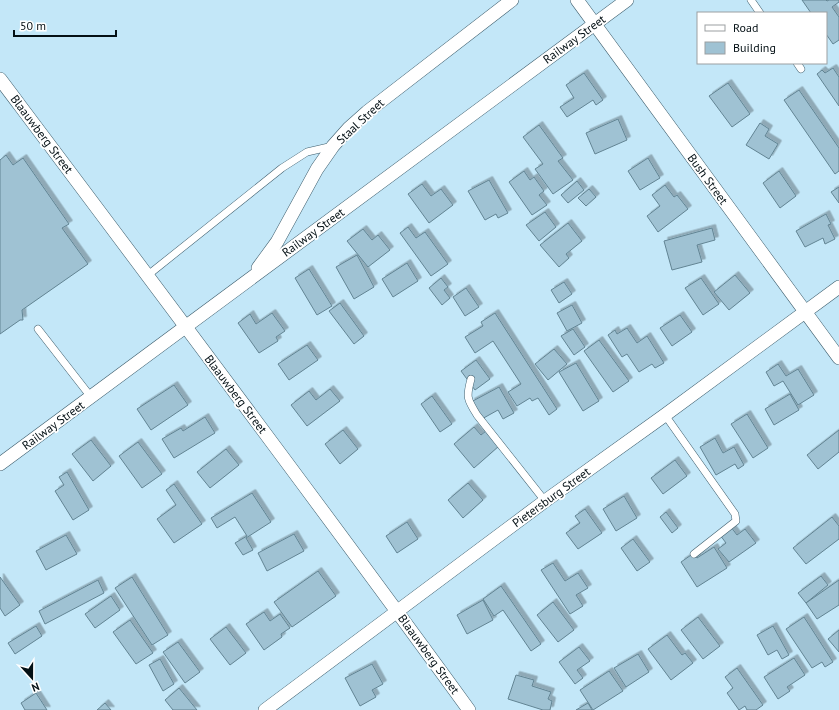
<svg xmlns="http://www.w3.org/2000/svg" width="839" height="710" viewBox="0 0 839 710" font-family="'PT Sans',sans-serif">
	<style>
		.building { fill: #9fc2d3; stroke: #628493; filter: url(#shadow) }
		.lines { fill: none; stroke-linecap: round; stroke-linejoin: round }
		.lane-casing { stroke: #3e5e6d; stroke-width: 8 }
		.street-casing { stroke: #3e5e6d; stroke-width: 14 }
		.lane { stroke: #fff; stroke-width: 7 }
		.street { stroke: #fff; stroke-width: 13 }
		.labels { text-anchor: middle; dominant-baseline: central; stroke-width: 3.5; stroke-linejoin: round; paint-order: stroke }
		.street-label { font-size: 12px; fill: #041015; stroke: #fff }
	</style>
	<defs>
		<filter id="shadow"><feDropShadow dx="3.5" dy="-3.5" stdDeviation="0" flood-color="#0004"/></filter>
	</defs>
	<rect width="100%" height="100%" fill="#c3e7f8"/>
	<g class="building">
		<path d="M 802,0 L 826,0 L 827,1 L 829,0 L 839,0 L 839,2 L 832,7 L 839,17 L 839,40 L 833,44 L 826,34 L 826,13 L 811,13 Z"/>
		<path d="M 833,68 L 839,77 L 839,106 L 817,74 L 822,70 L 825,73 Z"/>
		<path d="M 584,73 L 603,100 L 596,105 L 593,100 L 567,117 L 560,107 L 574,98 L 566,85 Z"/>
		<path d="M 728,83 L 750,114 L 732,127 L 709,96 Z"/>
		<path d="M 799,90 L 839,148 L 839,171 L 835,174 L 784,100 Z"/>
		<path d="M 618,119 L 627,140 L 595,154 L 586,133 Z"/>
		<path d="M 760,123 L 769,129 L 765,136 L 778,144 L 769,159 L 746,145 Z"/>
		<path d="M 539,125 L 563,158 L 558,161 L 573,180 L 553,194 L 535,169 L 543,164 L 523,137 Z"/>
		<path d="M 6,155 L 13,165 L 23,158 L 69,224 L 62,228 L 88,264 L 22,310 L 23,320 L 20,320 L 0,334 L 0,160 Z"/>
		<path d="M 648,158 L 660,178 L 640,190 L 628,171 Z"/>
		<path d="M 524,171 L 530,180 L 534,177 L 544,191 L 539,195 L 547,205 L 532,215 L 509,182 Z"/>
		<path d="M 779,171 L 796,196 L 780,208 L 763,183 Z"/>
		<path d="M 489,180 L 508,213 L 498,218 L 496,214 L 485,220 L 468,191 Z"/>
		<path d="M 577,181 L 584,190 L 568,203 L 561,195 Z"/>
		<path d="M 422,184 L 431,196 L 441,189 L 453,205 L 429,223 L 408,194 Z"/>
		<path d="M 665,185 L 674,197 L 677,195 L 688,209 L 658,232 L 647,216 L 660,206 L 652,195 Z"/>
		<path d="M 839,187 L 839,203 L 831,192 Z"/>
		<path d="M 589,189 L 596,197 L 586,206 L 578,198 Z"/>
		<path d="M 545,212 L 556,227 L 539,241 L 526,225 Z"/>
		<path d="M 826,214 L 831,224 L 828,225 L 835,239 L 825,244 L 823,238 L 805,247 L 796,231 Z"/>
		<path d="M 568,223 L 582,241 L 566,254 L 569,258 L 559,267 L 540,245 Z"/>
		<path d="M 408,227 L 416,238 L 425,232 L 448,264 L 431,276 L 400,233 Z"/>
		<path d="M 712,228 L 715,240 L 697,245 L 702,262 L 672,270 L 664,241 Z"/>
		<path d="M 363,229 L 372,240 L 378,235 L 390,250 L 368,267 L 347,241 Z"/>
		<path d="M 357,255 L 374,287 L 354,299 L 336,267 Z"/>
		<path d="M 407,263 L 418,281 L 393,297 L 382,279 Z"/>
		<path d="M 309,269 L 332,306 L 317,315 L 295,278 Z"/>
		<path d="M 735,275 L 750,293 L 729,310 L 714,292 Z"/>
		<path d="M 441,278 L 448,287 L 444,290 L 450,298 L 442,305 L 429,288 Z"/>
		<path d="M 701,278 L 719,304 L 703,315 L 685,288 Z"/>
		<path d="M 564,282 L 572,294 L 559,303 L 551,290 Z"/>
		<path d="M 466,288 L 479,307 L 465,316 L 453,297 Z"/>
		<path d="M 340,303 L 364,336 L 354,344 L 329,311 Z"/>
		<path d="M 572,305 L 582,323 L 567,331 L 557,313 Z"/>
		<path d="M 272,313 L 285,331 L 276,337 L 278,341 L 259,353 L 238,323 L 250,314 L 256,324 Z"/>
		<path d="M 495,313 L 557,409 L 549,415 L 538,398 L 532,401 L 530,398 L 517,406 L 508,392 L 521,384 L 493,341 L 475,353 L 465,337 L 483,326 L 481,322 Z"/>
		<path d="M 680,315 L 692,332 L 672,346 L 660,328 Z"/>
		<path d="M 627,328 L 637,343 L 647,336 L 664,363 L 655,368 L 652,364 L 639,372 L 627,354 L 622,357 L 608,335 L 615,330 L 617,334 Z"/>
		<path d="M 573,329 L 585,347 L 574,355 L 561,336 Z"/>
		<path d="M 599,340 L 629,381 L 613,392 L 584,351 Z"/>
		<path d="M 307,345 L 318,360 L 289,380 L 278,364 Z"/>
		<path d="M 554,349 L 567,364 L 548,380 L 535,364 Z"/>
		<path d="M 476,360 L 490,379 L 475,390 L 461,371 Z"/>
		<path d="M 576,363 L 599,401 L 583,411 L 559,372 Z"/>
		<path d="M 778,364 L 786,376 L 798,369 L 814,395 L 798,405 L 783,381 L 774,386 L 766,372 Z"/>
		<path d="M 174,385 L 188,405 L 151,430 L 137,409 Z"/>
		<path d="M 499,387 L 514,413 L 503,419 L 498,410 L 480,420 L 471,402 Z"/>
		<path d="M 330,389 L 340,401 L 307,426 L 291,405 L 309,391 L 316,400 Z"/>
		<path d="M 790,394 L 799,410 L 774,425 L 765,409 Z"/>
		<path d="M 432,396 L 452,424 L 440,432 L 421,404 Z"/>
		<path d="M 747,414 L 768,448 L 753,458 L 731,424 Z"/>
		<path d="M 205,417 L 215,433 L 174,458 L 162,439 L 181,428 L 183,431 Z"/>
		<path d="M 474,427 L 481,435 L 486,431 L 499,446 L 474,468 L 454,444 Z"/>
		<path d="M 343,430 L 358,449 L 340,464 L 325,444 Z"/>
		<path d="M 839,430 L 839,452 L 818,469 L 807,455 Z"/>
		<path d="M 715,438 L 723,453 L 734,447 L 744,465 L 738,469 L 735,464 L 716,475 L 700,447 Z"/>
		<path d="M 91,440 L 111,466 L 93,481 L 72,454 Z"/>
		<path d="M 138,442 L 162,474 L 142,488 L 119,456 Z"/>
		<path d="M 226,449 L 239,465 L 210,488 L 197,472 Z"/>
		<path d="M 675,460 L 687,476 L 663,494 L 651,478 Z"/>
		<path d="M 67,472 L 89,510 L 73,520 L 55,491 L 64,485 L 59,477 Z"/>
		<path d="M 468,483 L 483,500 L 463,518 L 448,500 Z"/>
		<path d="M 174,484 L 202,524 L 174,543 L 157,519 L 176,505 L 166,490 Z"/>
		<path d="M 252,493 L 271,522 L 246,538 L 253,550 L 243,555 L 235,543 L 247,536 L 235,517 L 217,528 L 211,518 Z"/>
		<path d="M 624,496 L 637,518 L 616,531 L 603,509 Z"/>
		<path d="M 585,509 L 602,533 L 578,549 L 566,533 L 580,523 L 575,516 Z"/>
		<path d="M 666,512 L 678,528 L 672,533 L 660,517 Z"/>
		<path d="M 832,517 L 839,526 L 839,539 L 806,564 L 793,548 Z"/>
		<path d="M 407,522 L 418,539 L 397,553 L 386,536 Z"/>
		<path d="M 731,527 L 737,535 L 745,529 L 756,543 L 729,562 L 718,549 L 726,543 L 720,535 Z"/>
		<path d="M 294,534 L 304,551 L 267,571 L 258,553 Z"/>
		<path d="M 66,535 L 77,554 L 46,570 L 36,551 Z"/>
		<path d="M 633,539 L 650,562 L 637,571 L 621,548 Z"/>
		<path d="M 714,547 L 727,568 L 697,587 L 681,562 L 694,553 L 697,558 Z"/>
		<path d="M 553,563 L 565,581 L 578,573 L 588,588 L 576,595 L 583,606 L 570,614 L 541,570 Z"/>
		<path d="M 318,571 L 336,596 L 292,627 L 274,602 Z"/>
		<path d="M 821,576 L 828,585 L 806,603 L 798,593 Z"/>
		<path d="M 0,577 L 20,605 L 5,616 L 0,608 Z"/>
		<path d="M 132,577 L 168,635 L 152,645 L 115,588 Z"/>
		<path d="M 98,580 L 104,593 L 45,624 L 39,611 Z"/>
		<path d="M 839,580 L 839,605 L 817,619 L 806,603 Z"/>
		<path d="M 501,586 L 541,644 L 531,651 L 503,610 L 494,616 L 483,599 Z"/>
		<path d="M 111,596 L 120,610 L 95,628 L 85,614 Z"/>
		<path d="M 483,600 L 493,620 L 467,634 L 457,615 Z"/>
		<path d="M 553,602 L 574,630 L 558,642 L 537,615 Z"/>
		<path d="M 264,612 L 270,621 L 280,614 L 290,628 L 281,634 L 282,637 L 264,650 L 246,624 Z"/>
		<path d="M 698,617 L 720,646 L 703,659 L 681,630 Z"/>
		<path d="M 804,617 L 833,662 L 825,667 L 822,662 L 812,668 L 786,629 Z"/>
		<path d="M 130,620 L 153,653 L 136,664 L 113,632 Z"/>
		<path d="M 36,626 L 42,636 L 15,654 L 8,643 Z"/>
		<path d="M 773,626 L 789,655 L 782,659 L 777,650 L 768,655 L 757,635 Z"/>
		<path d="M 226,627 L 246,653 L 230,665 L 210,639 Z"/>
		<path d="M 839,630 L 839,652 L 828,639 Z"/>
		<path d="M 667,635 L 682,655 L 685,653 L 693,663 L 671,680 L 648,649 Z"/>
		<path d="M 178,642 L 200,672 L 185,683 L 163,652 Z"/>
		<path d="M 579,647 L 590,661 L 577,670 L 583,678 L 575,684 L 559,662 Z"/>
		<path d="M 638,654 L 649,672 L 626,687 L 614,668 Z"/>
		<path d="M 794,658 L 805,675 L 787,687 L 790,691 L 778,699 L 764,677 Z"/>
		<path d="M 160,659 L 174,684 L 163,691 L 149,665 Z"/>
		<path d="M 372,664 L 383,684 L 372,690 L 376,697 L 360,706 L 345,678 Z"/>
		<path d="M 737,668 L 763,705 L 756,710 L 747,710 L 745,706 L 739,710 L 727,693 L 733,688 L 725,677 Z"/>
		<path d="M 609,671 L 623,691 L 593,710 L 580,690 Z"/>
		<path d="M 516,675 L 534,680 L 532,686 L 551,692 L 548,699 L 552,701 L 550,710 L 543,710 L 508,699 Z"/>
		<path d="M 179,688 L 197,710 L 173,710 L 165,700 Z"/>
		<path d="M 36,693 L 47,710 L 25,710 L 21,703 Z"/>
		<path d="M 105,703 L 111,710 L 97,710 Z"/>
		<path d="M 588,703 L 592,710 L 576,710 Z"/>
	</g>
	<g class="lines">
		<defs>
			<g id="lane">
				<path d="M 751,0 L 760,13"/>
				<path d="M 797,63 L 801,69"/>
				<path d="M 148,275 L 282,168 L 307,152 L 333,146"/>
				<path d="M 38,329 L 91,397"/>
				<path d="M 471,379 C 466,397 467,399 477,415 L 545,501"/>
				<path d="M 665,415 L 735,514 L 736,521 L 694,554"/>
			</g>
			<g id="street">
				<path d="M 577,0 L 839,358"/>
				<path d="M 0,79 C 157,288 315,498 469,710"/>
				<path d="M 258,268 L 277,242 L 317,169 L 333,146 L 349,128 L 367,112 L 512,0"/>
				<path d="M 0,464 L 627,0"/>
				<path d="M 265,710 L 545,501 L 665,415 L 839,287"/>
			</g>
		</defs>
		<use href="#lane" class="lane-casing"/>
		<use href="#street" class="street-casing"/>
		<use href="#lane" class="lane"/>
		<use href="#street" class="street"/>
	</g>
	<g class="labels">
		<g class="street-label">
			<text transform="translate(574 39) rotate(-36)">Railway Street</text>
			<text transform="translate(360 121) rotate(-43)">Staal Street</text>
			<text transform="translate(42 134) rotate(53)">Blaauwberg Street</text>
			<text transform="translate(708 179) rotate(54)">Bush Street</text>
			<text transform="translate(313 232) rotate(-36)">Railway Street</text>
			<text transform="translate(236 394) rotate(53)">Blaauwberg Street</text>
			<text transform="translate(53 425) rotate(-36)">Railway Street</text>
			<text transform="translate(551 497) rotate(-36)">Pietersburg Street</text>
			<text transform="translate(429 654) rotate(54)">Blaauwberg Street</text>
		</g>
	</g>
	<rect x="697" y="12" width="130" height="52" fill="#ffffff" stroke="#9b9fa1"/>
	<rect x="705" y="25" width="20" height="6" fill="#ffffff" stroke="#9b9fa1"/>
	<text x="733" y="32" font-size="12" fill="#041015">Road</text>
	<rect x="705" y="42" width="20" height="12" fill="#9fc2d3" stroke="#9b9fa1"/>
	<text x="733" y="52" font-size="12" fill="#041015">Building</text>
	<g transform="translate(32 678) rotate(159)" stroke="#ffffff" stroke-width="3" paint-order="stroke">
	<path d="M0-3L7 15L0 10L-7 15Z" fill="#041015"/>
	<text y="-6" font-size="11" font-weight="bold" text-anchor="middle" fill="#041015">N</text>
	</g>
	<path d="M14 30v6h102v-6" fill="none" stroke="#041015" stroke-width="2"/>
	<text x="20" y="30" font-size="12" fill="#041015" stroke="#ffffff" stroke-width="3" paint-order="stroke">50 m</text>
</svg>
